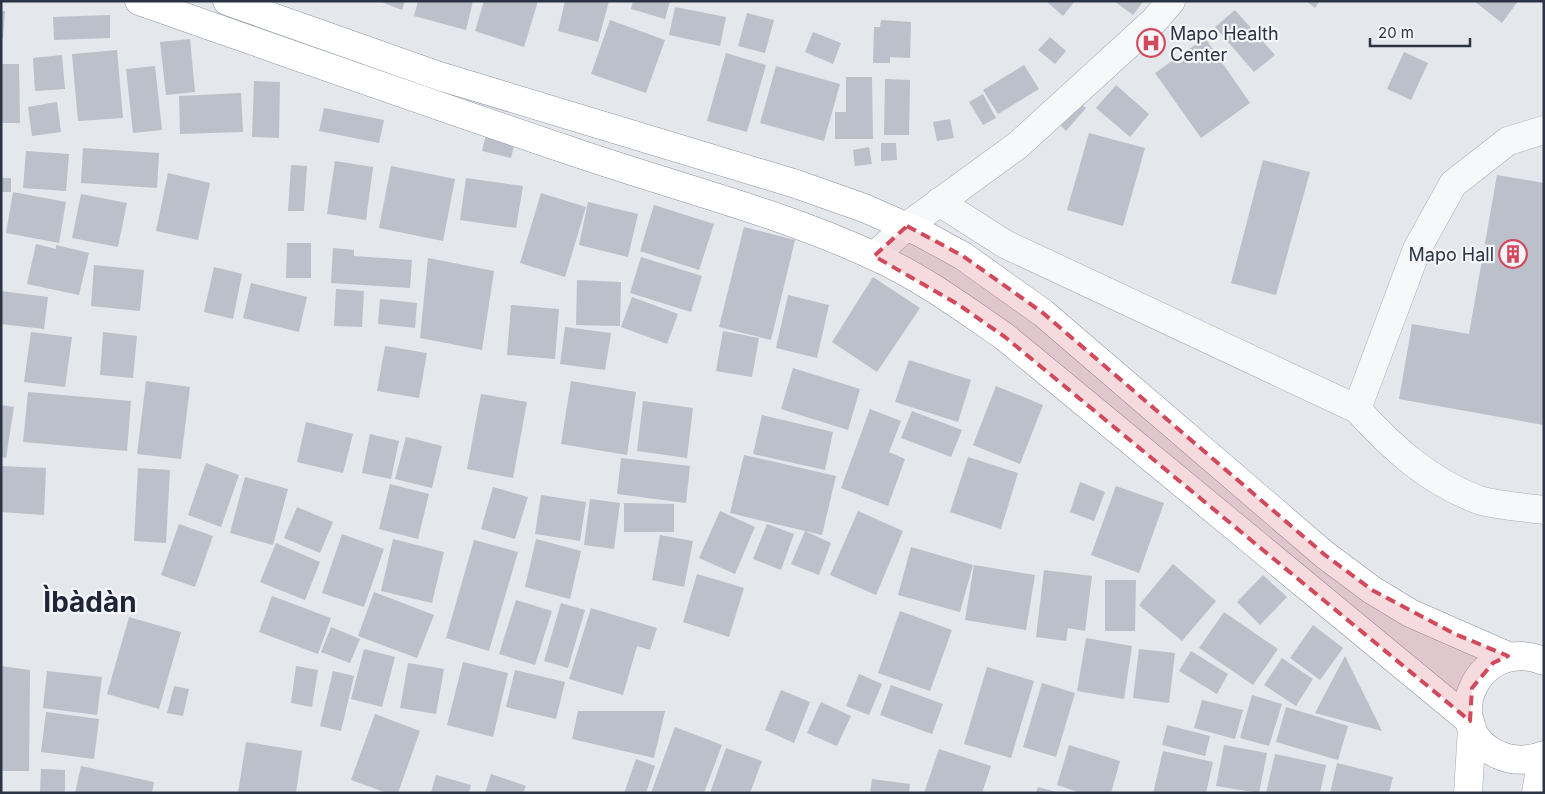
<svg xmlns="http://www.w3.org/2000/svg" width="1545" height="794" viewBox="0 0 1545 794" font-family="Inter,sans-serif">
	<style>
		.building { fill: #bbc0ca }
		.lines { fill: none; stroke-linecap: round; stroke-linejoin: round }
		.minor-casing { stroke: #a9aeb7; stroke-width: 29 }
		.major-casing { stroke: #a3abb8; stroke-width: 29 }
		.highway-casing { stroke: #8b94a3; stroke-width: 29 }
		.minor { stroke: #f7f8fa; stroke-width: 28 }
		.major { stroke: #fff; stroke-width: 28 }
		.highway { stroke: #fff; stroke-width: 28 }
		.marked { fill: #d1495b; fill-opacity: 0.2; stroke: #d1495b; stroke-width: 4; stroke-dasharray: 10 6; stroke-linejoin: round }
		.labels { text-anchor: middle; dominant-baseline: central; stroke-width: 4.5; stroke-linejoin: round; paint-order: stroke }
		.poi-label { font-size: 18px; fill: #2b3445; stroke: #f4f6f9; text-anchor: start }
		.town-label { font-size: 28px; font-weight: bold; fill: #1d2536; stroke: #f4f6f9 }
	</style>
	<rect width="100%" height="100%" fill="#e4e7ec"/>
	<g class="building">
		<path d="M 379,1 L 405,1 L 402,10 Z"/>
		<path d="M 418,1 L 473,1 L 466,30 L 414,16 Z"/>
		<path d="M 484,1 L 538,1 L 524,47 L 475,31 Z"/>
		<path d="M 565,1 L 609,1 L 598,42 L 558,31 Z"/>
		<path d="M 633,1 L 670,1 L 665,19 L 631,9 Z"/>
		<path d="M 1046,1 L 1075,1 L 1063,16 Z"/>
		<path d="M 1114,1 L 1141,1 L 1143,2 L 1133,15 Z"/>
		<path d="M 1306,1 L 1320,1 L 1315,8 Z"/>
		<path d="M 1474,1 L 1518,1 L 1502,23 Z"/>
		<path d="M 675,7 L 726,17 L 720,46 L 669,35 Z"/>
		<path d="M 1235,10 L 1275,55 L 1254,72 L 1215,27 Z"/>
		<path d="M 1,11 L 5,11 L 3,38 L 1,38 Z"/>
		<path d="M 747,13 L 774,20 L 765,53 L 738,46 Z"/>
		<path d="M 110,15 L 110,38 L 54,40 L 53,17 Z"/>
		<path d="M 610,20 L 665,40 L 646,93 L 591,74 Z"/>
		<path d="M 881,20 L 911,22 L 910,58 L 890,57 L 890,63 L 873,63 L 874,27 L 880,27 Z"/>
		<path d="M 813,32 L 841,43 L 833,64 L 805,52 Z"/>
		<path d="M 1050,37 L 1066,51 L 1055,64 L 1038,50 Z"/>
		<path d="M 1205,38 L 1250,103 L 1201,138 L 1155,73 Z"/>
		<path d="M 190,39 L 195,92 L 166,95 L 160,42 Z"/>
		<path d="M 117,50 L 123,118 L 78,121 L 72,54 Z"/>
		<path d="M 1404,52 L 1428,63 L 1411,100 L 1387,89 Z"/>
		<path d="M 726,53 L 766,65 L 747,132 L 707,121 Z"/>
		<path d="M 62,55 L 65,89 L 35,91 L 33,58 Z"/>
		<path d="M 1,64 L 19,64 L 20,123 L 1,123 Z"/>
		<path d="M 1024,65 L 1039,89 L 998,114 L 983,90 Z"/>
		<path d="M 155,66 L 162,130 L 133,133 L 126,69 Z"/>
		<path d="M 776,66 L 840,84 L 824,141 L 760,123 Z"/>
		<path d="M 846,77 L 872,77 L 873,139 L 835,139 L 835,112 L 846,112 Z"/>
		<path d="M 885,79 L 910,80 L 909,135 L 884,135 Z"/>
		<path d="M 254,81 L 280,82 L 279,138 L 252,137 Z"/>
		<path d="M 1116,85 L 1149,114 L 1130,137 L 1096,108 Z"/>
		<path d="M 241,93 L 243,132 L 180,134 L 179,96 Z"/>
		<path d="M 983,94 L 996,118 L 983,125 L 969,102 Z"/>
		<path d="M 1078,101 L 1086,108 L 1066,131 L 1058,123 Z"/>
		<path d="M 57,102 L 61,132 L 32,136 L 28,107 Z"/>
		<path d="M 324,108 L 384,120 L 379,143 L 319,131 Z"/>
		<path d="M 950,119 L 954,138 L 937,141 L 933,122 Z"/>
		<path d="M 1089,133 L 1145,148 L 1123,226 L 1067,210 Z"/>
		<path d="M 486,134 L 515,141 L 511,158 L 482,151 Z"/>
		<path d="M 881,143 L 896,143 L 897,160 L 881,161 Z"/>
		<path d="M 869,147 L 872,164 L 855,166 L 853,150 Z"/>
		<path d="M 83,148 L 159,153 L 157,188 L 81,183 Z"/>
		<path d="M 26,151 L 69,154 L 66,191 L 23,188 Z"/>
		<path d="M 1263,160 L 1310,172 L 1276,295 L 1231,283 Z"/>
		<path d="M 335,161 L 373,167 L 366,220 L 327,214 Z"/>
		<path d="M 291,165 L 307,166 L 304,211 L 288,211 Z"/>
		<path d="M 391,166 L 455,179 L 443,241 L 379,228 Z"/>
		<path d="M 168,173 L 210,183 L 198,240 L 156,231 Z"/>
		<path d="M 1497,175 L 1544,183 L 1544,425 L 1399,399 L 1412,324 L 1469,334 Z"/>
		<rect x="1" y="178" width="10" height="14"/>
		<path d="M 466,178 L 523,186 L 516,228 L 460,220 Z"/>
		<path d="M 13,192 L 66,202 L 59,243 L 6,233 Z"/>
		<path d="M 541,193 L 586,207 L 565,277 L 520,263 Z"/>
		<path d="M 81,194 L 127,203 L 118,247 L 72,238 Z"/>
		<path d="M 588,202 L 638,214 L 628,257 L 579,245 Z"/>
		<path d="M 654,205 L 714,224 L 699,270 L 640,251 Z"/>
		<path d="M 744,227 L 795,240 L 771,340 L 719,327 Z"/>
		<path d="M 287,243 L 311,243 L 311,278 L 286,278 Z"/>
		<path d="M 36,244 L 56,249 L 56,245 L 89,253 L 79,295 L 27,284 Z"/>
		<path d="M 333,248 L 354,250 L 354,256 L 412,260 L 410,288 L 331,283 Z"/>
		<path d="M 641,257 L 702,276 L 691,312 L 630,293 Z"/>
		<path d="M 428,258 L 494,271 L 482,350 L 420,338 Z"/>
		<path d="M 94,265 L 144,270 L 140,311 L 91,306 Z"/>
		<path d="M 214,267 L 242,274 L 233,319 L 204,312 Z"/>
		<path d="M 873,277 L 920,308 L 877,372 L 832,342 Z"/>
		<path d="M 577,280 L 621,282 L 620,326 L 576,325 Z"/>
		<path d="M 251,283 L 307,297 L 299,332 L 243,318 Z"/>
		<path d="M 336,289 L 364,291 L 362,327 L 334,326 Z"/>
		<path d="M 1,291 L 48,297 L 44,329 L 1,324 Z"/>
		<path d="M 788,295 L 829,305 L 817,358 L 776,348 Z"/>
		<path d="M 632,297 L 678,314 L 667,344 L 621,327 Z"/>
		<path d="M 380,299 L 417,303 L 415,328 L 378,324 Z"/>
		<path d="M 511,305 L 559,309 L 555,359 L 507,355 Z"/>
		<path d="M 565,327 L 611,333 L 605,370 L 560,364 Z"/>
		<path d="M 723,331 L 759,338 L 752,377 L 716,371 Z"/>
		<path d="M 31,332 L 72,337 L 65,387 L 24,382 Z"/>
		<path d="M 103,332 L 137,336 L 133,378 L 100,375 Z"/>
		<path d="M 385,346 L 427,353 L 419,398 L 377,391 Z"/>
		<path d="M 909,360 L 971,380 L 958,422 L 895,402 Z"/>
		<path d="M 793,368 L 860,389 L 848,430 L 781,409 Z"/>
		<path d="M 146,381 L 190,387 L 181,459 L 137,454 Z"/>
		<path d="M 571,381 L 636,392 L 627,455 L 561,444 Z"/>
		<path d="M 996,386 L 1043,405 L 1020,464 L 973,445 Z"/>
		<path d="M 28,392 L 131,401 L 127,451 L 23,442 Z"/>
		<path d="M 481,394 L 527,402 L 513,478 L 467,469 Z"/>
		<path d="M 643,401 L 693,408 L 687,458 L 637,451 Z"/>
		<path d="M 1,405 L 14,407 L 6,458 L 1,457 Z"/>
		<path d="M 870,409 L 901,421 L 889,452 L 905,459 L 888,506 L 841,488 Z"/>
		<path d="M 912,411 L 962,430 L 951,457 L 901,438 Z"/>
		<path d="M 762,415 L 833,432 L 825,470 L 753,454 Z"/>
		<path d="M 306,422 L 353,434 L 343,473 L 297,462 Z"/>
		<path d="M 370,434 L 399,441 L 391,479 L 362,473 Z"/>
		<path d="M 406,437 L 442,446 L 432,488 L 395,479 Z"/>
		<path d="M 744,455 L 836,476 L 822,535 L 730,513 Z"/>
		<path d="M 968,457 L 1018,473 L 1001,529 L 950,512 Z"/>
		<path d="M 621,458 L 690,466 L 686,503 L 617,494 Z"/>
		<path d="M 206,463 L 239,475 L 221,527 L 188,515 Z"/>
		<path d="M 1,466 L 46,468 L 44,515 L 1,512 Z"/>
		<path d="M 138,468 L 170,470 L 166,543 L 134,541 Z"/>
		<path d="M 245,477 L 288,489 L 273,545 L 230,533 Z"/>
		<path d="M 1080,482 L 1105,492 L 1094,521 L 1070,512 Z"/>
		<path d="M 390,484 L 429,494 L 418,539 L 379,529 Z"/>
		<path d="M 1116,486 L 1164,503 L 1139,573 L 1091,555 Z"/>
		<path d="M 493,487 L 528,497 L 515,539 L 481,529 Z"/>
		<path d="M 541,495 L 586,502 L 580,541 L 535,534 Z"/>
		<path d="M 590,499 L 620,503 L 614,549 L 584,545 Z"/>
		<path d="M 624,503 L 674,504 L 674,532 L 624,532 Z"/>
		<path d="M 297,507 L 333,522 L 320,553 L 284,538 Z"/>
		<path d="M 720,511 L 755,527 L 735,574 L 699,558 Z"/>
		<path d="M 858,511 L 903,531 L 876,595 L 830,575 Z"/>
		<path d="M 179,524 L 213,536 L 195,587 L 161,575 Z"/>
		<path d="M 767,524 L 794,534 L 781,570 L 753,559 Z"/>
		<path d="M 805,531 L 831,543 L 819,575 L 791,564 Z"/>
		<path d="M 342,534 L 384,549 L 364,607 L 322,593 Z"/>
		<path d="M 660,535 L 693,541 L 684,587 L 652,580 Z"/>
		<path d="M 393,539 L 444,552 L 432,603 L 381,591 Z"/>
		<path d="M 536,539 L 581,551 L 570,599 L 525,587 Z"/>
		<path d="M 474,540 L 518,552 L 489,651 L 446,638 Z"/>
		<path d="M 276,543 L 320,562 L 305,600 L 260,582 Z"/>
		<path d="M 911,547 L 973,565 L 960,612 L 898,595 Z"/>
		<path d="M 1173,564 L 1216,601 L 1182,641 L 1139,605 Z"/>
		<path d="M 974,565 L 1035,575 L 1026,630 L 965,620 Z"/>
		<path d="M 1044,570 L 1092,576 L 1085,631 L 1068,628 L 1066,641 L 1036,637 Z"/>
		<path d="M 697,574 L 744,588 L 729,637 L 683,622 Z"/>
		<path d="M 1263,575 L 1287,597 L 1260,625 L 1237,602 Z"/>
		<path d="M 1105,580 L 1136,580 L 1135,631 L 1105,631 Z"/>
		<path d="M 374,592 L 434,615 L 417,658 L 358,636 Z"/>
		<path d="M 272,596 L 331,618 L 318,654 L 259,632 Z"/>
		<path d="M 516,600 L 552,611 L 535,665 L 499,654 Z"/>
		<path d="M 561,603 L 585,610 L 568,668 L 544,661 Z"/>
		<path d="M 591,608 L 657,628 L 650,650 L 637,646 L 623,695 L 569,679 Z"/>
		<path d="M 900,611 L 952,630 L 930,691 L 878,673 Z"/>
		<path d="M 1224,612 L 1278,649 L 1253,685 L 1199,648 Z"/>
		<path d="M 129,617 L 181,632 L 159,709 L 107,694 Z"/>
		<path d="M 1313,625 L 1343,648 L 1320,680 L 1290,658 Z"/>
		<path d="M 331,627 L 360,639 L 350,663 L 321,652 Z"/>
		<path d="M 1086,638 L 1132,646 L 1124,699 L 1077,691 Z"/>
		<path d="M 364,649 L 395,657 L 382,707 L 351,699 Z"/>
		<path d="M 1139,649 L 1175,653 L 1169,703 L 1133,698 Z"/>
		<path d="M 1191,651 L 1228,674 L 1217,694 L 1179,671 Z"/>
		<path d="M 1345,656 L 1382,731 L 1315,713 Z"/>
		<path d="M 1282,658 L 1313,679 L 1296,706 L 1264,685 Z"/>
		<path d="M 463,662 L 508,673 L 493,737 L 447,725 Z"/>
		<path d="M 408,663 L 444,669 L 436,714 L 400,708 Z"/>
		<path d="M 1,666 L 30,670 L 29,771 L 1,771 Z"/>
		<path d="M 296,666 L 318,670 L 312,707 L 291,703 Z"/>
		<path d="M 987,667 L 1034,681 L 1011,758 L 964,744 Z"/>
		<path d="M 515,670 L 565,682 L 556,719 L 506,707 Z"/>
		<path d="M 47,671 L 102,677 L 97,715 L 43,708 Z"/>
		<path d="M 333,671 L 354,676 L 341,731 L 320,726 Z"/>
		<path d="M 859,674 L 882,684 L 869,715 L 846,706 Z"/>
		<path d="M 1042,683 L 1075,693 L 1056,757 L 1023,747 Z"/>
		<path d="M 891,685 L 943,704 L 932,734 L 880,715 Z"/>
		<path d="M 174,686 L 189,689 L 183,716 L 167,713 Z"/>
		<path d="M 781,690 L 810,702 L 794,743 L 765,730 Z"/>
		<path d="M 1252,695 L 1282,704 L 1269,746 L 1240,738 Z"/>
		<path d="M 1202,700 L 1243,710 L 1235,739 L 1194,728 Z"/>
		<path d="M 821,702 L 851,716 L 837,746 L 807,733 Z"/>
		<path d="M 1286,707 L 1348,726 L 1338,760 L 1276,742 Z"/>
		<path d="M 578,711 L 665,711 L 654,758 L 572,739 Z"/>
		<path d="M 46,712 L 99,719 L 94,759 L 41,752 Z"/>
		<path d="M 375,714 L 420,731 L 398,793 L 387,793 L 351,780 Z"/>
		<path d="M 1167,725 L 1210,736 L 1205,756 L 1162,745 Z"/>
		<path d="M 675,727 L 722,745 L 704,793 L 651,793 Z"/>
		<path d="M 246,742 L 302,751 L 296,793 L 238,793 Z"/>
		<path d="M 1069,745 L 1120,761 L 1111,793 L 1081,793 L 1057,785 Z"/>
		<path d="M 1224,745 L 1267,753 L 1259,793 L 1216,786 Z"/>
		<path d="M 726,748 L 762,761 L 750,793 L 710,793 Z"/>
		<path d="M 939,749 L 991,766 L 982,793 L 924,793 Z"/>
		<path d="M 1163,751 L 1213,762 L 1206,793 L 1153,793 Z"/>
		<path d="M 1275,754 L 1326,765 L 1320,793 L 1266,793 Z"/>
		<path d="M 636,759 L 655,766 L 646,793 L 624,793 Z"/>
		<path d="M 1337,763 L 1393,777 L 1389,793 L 1330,793 Z"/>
		<path d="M 81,766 L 154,782 L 152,793 L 75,793 Z"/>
		<path d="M 41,769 L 65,770 L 65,793 L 40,793 Z"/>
		<path d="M 491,774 L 526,786 L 523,793 L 485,793 Z"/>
		<path d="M 436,775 L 471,785 L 469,793 L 431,793 Z"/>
		<path d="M 872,779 L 910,784 L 909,793 L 870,793 Z"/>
		<path d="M 1038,787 L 1056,792 L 1056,793 L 1036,793 Z"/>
	</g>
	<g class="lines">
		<defs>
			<g id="minor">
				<path d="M 939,202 L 1005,244 L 1357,409 C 1392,448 1430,482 1479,500 C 1499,506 1523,507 1544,510"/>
				<path d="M 874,256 L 907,226 L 1018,145 L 1154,21 L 1171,1"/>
				<path d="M 1357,409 L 1417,249 L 1453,184 L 1508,141 L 1544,130"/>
			</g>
			<g id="major">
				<path d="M 1468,793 L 1472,728"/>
				<path d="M 1536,793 L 1542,756"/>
			</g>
			<g id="highway">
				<path d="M 139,1 C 285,52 431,104 577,153 C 676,187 779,212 874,256 C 921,277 963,308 1005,337 L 1470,721"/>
				<path d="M 227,1 L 439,76 L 796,184 L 864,208 L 921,233 L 963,256 L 1043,313 L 1325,555 L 1372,590 L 1410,613 L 1508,656"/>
				<path d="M 1544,661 C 1476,634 1437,729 1499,755 C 1514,762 1528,761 1544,755"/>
			</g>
		</defs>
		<use href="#minor" class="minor-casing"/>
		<use href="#major" class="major-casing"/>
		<use href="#highway" class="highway-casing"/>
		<use href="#minor" class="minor"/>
		<use href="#major" class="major"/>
		<use href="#highway" class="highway"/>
	</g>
	<path class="marked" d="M 907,226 L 963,256 L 1043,313 L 1325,555 L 1372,590 L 1455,634 L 1508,656 L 1493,663 L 1472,688 L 1470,721 L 1005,337 L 959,305 L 874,256 Z"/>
	<defs>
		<symbol id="hospital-ring" viewBox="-11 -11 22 22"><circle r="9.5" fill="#f4f6f9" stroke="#d1495b" stroke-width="1.5"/><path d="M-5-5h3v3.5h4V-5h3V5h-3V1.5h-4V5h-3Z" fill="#d1495b"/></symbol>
		<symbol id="building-ring" viewBox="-11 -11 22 22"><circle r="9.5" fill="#f4f6f9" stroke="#d1495b" stroke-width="1.5"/><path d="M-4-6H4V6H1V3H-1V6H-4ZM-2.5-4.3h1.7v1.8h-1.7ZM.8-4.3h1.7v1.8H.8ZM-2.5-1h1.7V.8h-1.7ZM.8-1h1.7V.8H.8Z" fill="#d1495b"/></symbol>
	</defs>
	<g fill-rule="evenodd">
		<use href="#hospital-ring" x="1135" y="27" width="32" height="32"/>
		<use href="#building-ring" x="1497" y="238" width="32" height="32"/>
	</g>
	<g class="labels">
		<g class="poi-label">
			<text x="1170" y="33">Mapo Health<tspan x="1170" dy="21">Center</tspan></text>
			<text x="1494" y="254" text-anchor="end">Mapo Hall</text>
		</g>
		<g class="town-label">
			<text x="90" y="602">Ìbàdàn</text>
		</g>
	</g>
	<rect width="1545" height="794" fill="none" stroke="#2b3445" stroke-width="5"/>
	<path d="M1370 38v8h100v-8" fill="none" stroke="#2b3445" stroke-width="2.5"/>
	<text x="1378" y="38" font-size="15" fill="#2b3445" stroke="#f4f6f9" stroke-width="4" paint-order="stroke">20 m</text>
</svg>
